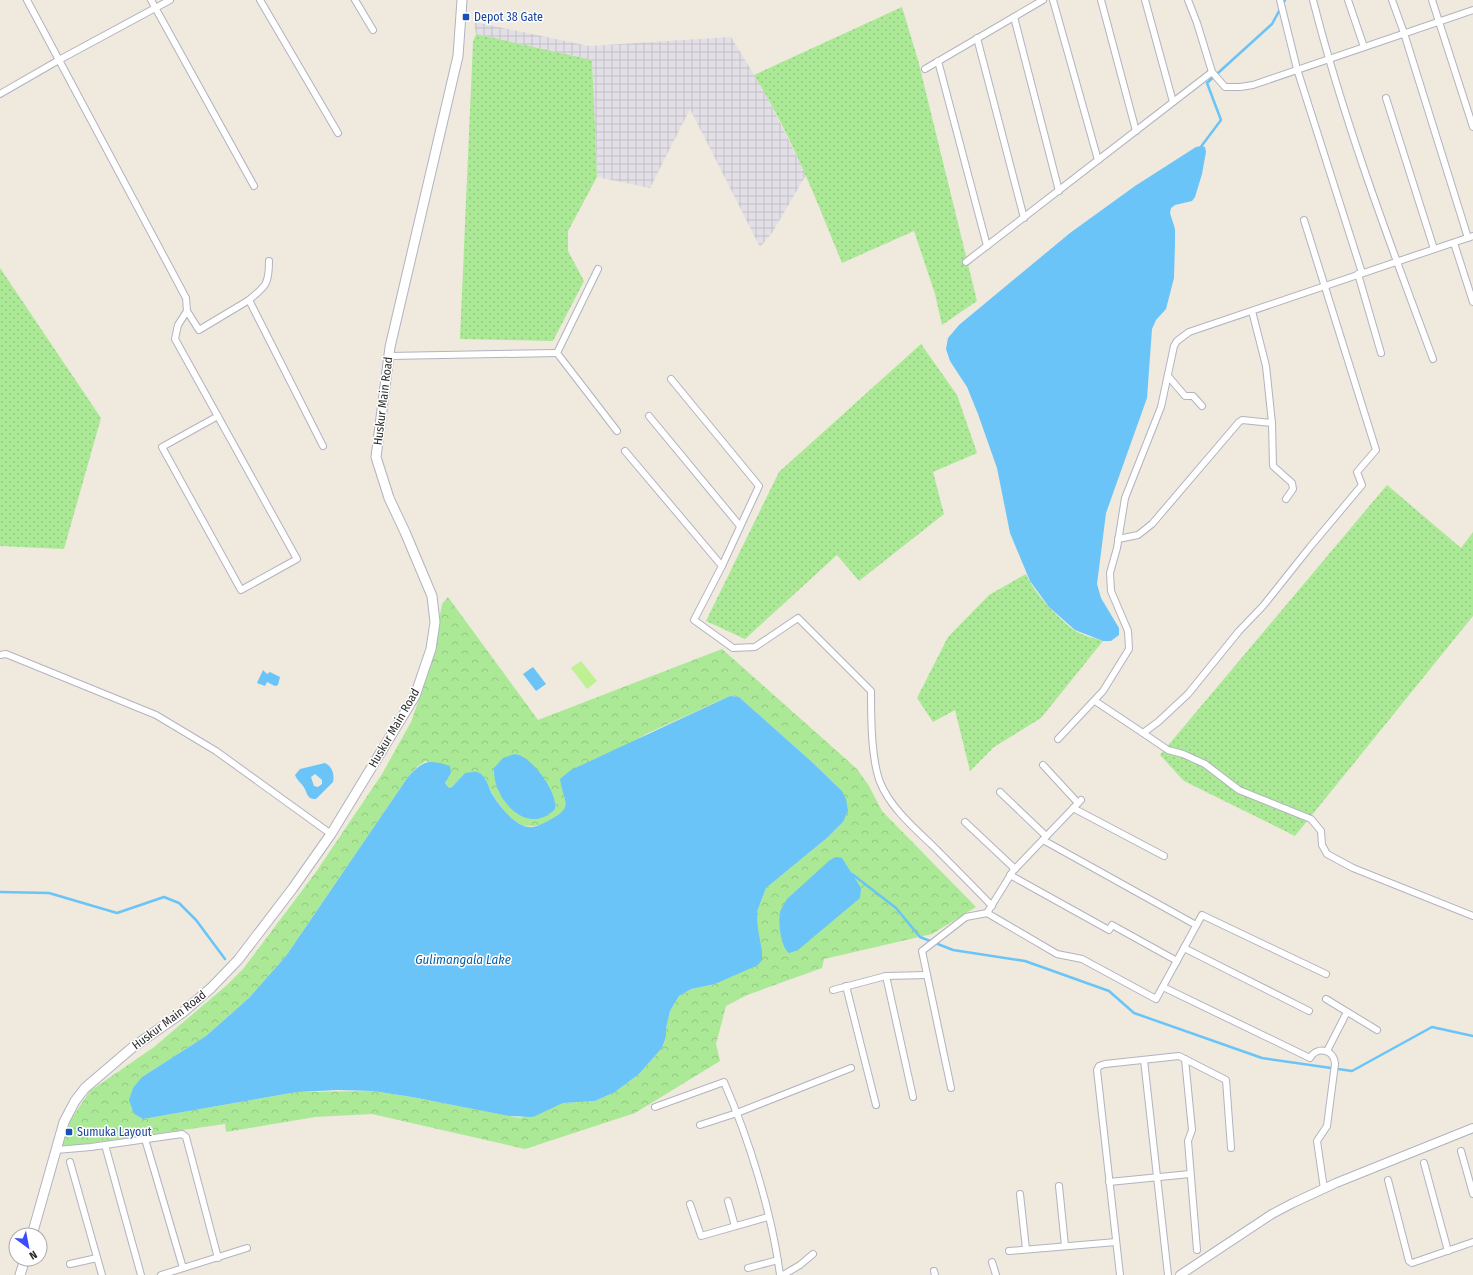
<svg xmlns="http://www.w3.org/2000/svg" width="1473" height="1275" viewBox="0 0 1473 1275" font-family="'Fira Sans Condensed',sans-serif">
	<style>
		.industrial { fill: url(#industrial-grid) }
		.grass { fill: url(#grass-dots) }
		.park { fill: url(#park-crowns); fill-rule: evenodd }
		.pitch { fill: #bff192 }
		.water { fill: #6ac4f8; fill-rule: evenodd }
		.lines { fill: none; stroke-linecap: round; stroke-linejoin: round }
		.stream { stroke: #6ac4f8; stroke-width: 2.5 }
		.minor-casing { stroke: #b2b3c1; stroke-width: 8 }
		.tertiary-casing { stroke: #b2b3c1; stroke-width: 10 }
		.secondary-casing { stroke: #b2b3c1; stroke-width: 11 }
		.minor { stroke: #fff; stroke-width: 6 }
		.tertiary { stroke: #fff; stroke-width: 8 }
		.secondary { stroke: #fff; stroke-width: 9 }
		.transit-dot { fill: #1a4fb4; stroke: #fff; stroke-width: 1.5 }
		.labels { text-anchor: middle; dominant-baseline: central; stroke-width: 3; stroke-linejoin: round; paint-order: stroke }
		.transit-label { font-size: 12px; fill: #164399; stroke: #fff; text-anchor: start }
		.street-label { font-size: 12px; fill: #2c2c2c; stroke: #fff }
		.water-label { font-size: 13px; font-style: italic; fill: #0360aa; stroke: #fff }
	</style>
	<defs>
		<pattern id="industrial-grid" width="8" height="8" patternUnits="userSpaceOnUse"><rect width="8" height="8" fill="#e2dfe7"/><path d="M0 4h8M4 0v8" fill="none" stroke="#c2c0c6"/></pattern>
		<pattern id="grass-dots" width="8" height="8" patternUnits="userSpaceOnUse"><rect width="8" height="8" fill="#abe997"/><path d="M2 2h.1M6 6h.1" fill="none" stroke="#93c882" stroke-width="1.8" stroke-linecap="round"/></pattern>
		<pattern id="park-crowns" width="20" height="18" patternUnits="userSpaceOnUse"><rect width="20" height="18" fill="#abe997"/><path d="M2 6a3 3 0 1 1 6 0M12 15a3 3 0 1 1 6 0" fill="none" stroke="#93c882"/></pattern>
	</defs>
	<rect width="100%" height="100%" fill="#efe9de"/>
	<path class="industrial" d="M 474,22 L 589,46 L 731,37 L 765,93 L 806,175 L 772,233 L 760,247 L 690,109 L 650,188 L 597,177 L 592,60 L 476,34 Z"/>
	<g class="grass">
		<path d="M 902,7 L 918,60 L 977,301 L 942,325 L 935,294 L 914,231 L 842,263 C 816,199 791,134 754,75 Z"/>
		<path d="M 476,34 L 592,60 L 597,177 L 568,231 L 568,251 L 584,281 L 553,341 L 460,339 L 473,42 Z"/>
		<path d="M 0,268 L 101,418 L 64,549 L 0,546 Z"/>
		<path d="M 921,344 L 957,395 L 977,453 L 933,472 L 944,514 L 859,581 L 837,555 L 745,639 L 706,621 L 779,472 Z"/>
		<path d="M 1387,485 L 1461,548 L 1473,532 L 1473,616 L 1295,836 L 1184,781 L 1160,755 Z"/>
		<path d="M 1026,574 C 1034,593 1058,618 1074,630 C 1083,636 1094,638 1103,641 L 1041,718 L 994,747 L 970,771 L 955,710 L 933,722 L 917,698 L 948,637 L 989,595 Z"/>
	</g>
	<path class="park" d="M 448,597 L 538,720 L 722,649 L 857,769 L 869,786 L 882,811 L 976,907 L 932,934 L 824,959 L 822,968 L 747,995 L 726,1006 L 716,1044 L 720,1061 L 635,1113 L 525,1149 L 372,1114 L 315,1117 L 226,1132 L 225,1124 L 62,1147 L 70,1121 L 90,1091 L 154,1047 L 227,985 L 243,969 L 316,872 L 382,774 L 411,722 L 431,665 L 442,604 ZM 730,696 L 739,697 L 812,762 L 842,791 L 843,822 L 827,838 L 766,888 L 757,912 L 758,929 L 715,984 L 691,989 L 679,996 L 670,1011 L 666,1029 L 666,1038 L 662,1048 L 639,1074 L 615,1092 L 595,1101 L 563,1103 L 520,1118 L 412,1097 L 373,1091 L 297,1092 L 143,1119 L 134,1114 L 142,1077 L 206,1036 L 249,998 L 286,956 L 408,777 L 418,766 L 426,761 L 451,773 L 445,783 L 449,788 L 452,787 L 465,773 L 484,777 C 492,794 504,817 522,825 C 532,830 561,820 565,809 C 568,803 563,792 561,785 L 646,734 Z"/>
	<path class="pitch" d="M 581,661 L 597,681 L 587,689 L 571,668 Z"/>
	<g class="water">
		<path d="M 1202,146 L 1205,147 L 1206,152 L 1202,174 L 1195,197 L 1192,201 L 1175,205 L 1171,208 L 1170,213 L 1175,229 L 1175,243 L 1174,278 L 1166,309 L 1156,320 L 1152,329 L 1147,398 L 1106,513 L 1097,584 L 1101,598 L 1119,628 L 1119,635 L 1111,641 L 1103,641 L 1075,630 L 1049,607 L 1030,581 L 1010,533 L 997,468 L 978,414 L 967,387 L 950,361 L 946,349 L 948,338 L 959,325 L 1070,233 L 1135,186 L 1196,147 Z"/>
		<path d="M 533,667 L 546,684 L 536,691 L 523,674 Z"/>
		<path d="M 263,670 L 267,674 L 270,672 L 280,677 L 278,685 L 275,686 L 267,682 L 265,686 L 257,683 Z"/>
		<path d="M 730,696 L 739,697 L 812,762 L 842,791 L 846,799 L 848,811 L 843,822 L 827,838 L 766,888 L 757,912 L 758,929 L 762,951 L 762,960 L 758,965 L 715,984 L 691,989 L 679,996 L 670,1011 L 666,1029 L 666,1037 L 662,1048 L 639,1074 L 615,1092 L 595,1101 L 563,1103 L 533,1117 L 509,1116 L 412,1097 L 373,1091 L 338,1090 L 297,1092 L 143,1119 L 134,1114 L 129,1100 L 133,1088 L 142,1077 L 206,1036 L 249,998 L 286,956 L 408,777 C 424,760 428,759 450,766 L 451,773 L 445,783 L 449,788 L 452,787 L 465,773 C 468,773 474,771 477,772 C 485,774 488,785 491,792 C 498,804 513,825 528,827 C 535,828 542,824 548,821 C 576,806 563,803 560,779 L 571,770 Z"/>
		<path d="M 515,754 C 532,756 558,793 555,809 C 527,838 492,798 494,768 L 503,758 Z"/>
		<path d="M 325,763 C 332,766 335,775 333,782 L 316,799 C 306,799 308,793 303,786 C 300,782 297,780 295,775 L 300,769 ZM 315,774 L 322,780 L 322,784 L 318,787 L 314,786 L 311,777 Z"/>
		<path d="M 836,857 L 842,858 L 861,888 L 860,898 L 798,950 L 789,953 C 781,947 778,923 780,913 C 781,908 785,903 787,899 L 830,860 Z"/>
	</g>
	<g class="lines">
		<g class="stream">
			<path d="M 1200,148 L 1221,120 L 1207,83 L 1272,24 L 1285,0"/>
			<path d="M 852,874 L 896,908 L 920,937 L 953,950 L 1025,961 L 1109,991 L 1134,1013 L 1262,1058 L 1352,1071 L 1432,1027 L 1473,1036"/>
			<path d="M 0,892 L 49,893 L 117,913 L 164,897 L 179,903 L 196,920 L 225,959"/>
		</g>
		<defs>
			<g id="minor">
				<path d="M 151,0 L 254,186"/>
				<path d="M 170,0 L 59,60 L 186,298 L 187,311 L 178,325 L 175,339 L 297,559 L 241,590 L 162,447 L 218,416"/>
				<path d="M 260,0 L 338,133"/>
				<path d="M 355,0 L 373,30"/>
				<path d="M 1053,0 L 1098,160"/>
				<path d="M 1101,0 L 1136,131"/>
				<path d="M 1145,0 L 1173,102"/>
				<path d="M 1188,0 L 1197,23 L 1212,72"/>
				<path d="M 1280,0 L 1297,69 L 1362,273"/>
				<path d="M 1313,0 C 1344,122 1389,241 1433,359"/>
				<path d="M 1348,0 L 1364,47"/>
				<path d="M 1392,0 L 1404,33 L 1468,238"/>
				<path d="M 1432,0 L 1473,127"/>
				<path d="M 1014,17 L 1059,191"/>
				<path d="M 977,38 L 1024,218"/>
				<path d="M 938,61 L 987,246"/>
				<path d="M 925,69 L 1043,0"/>
				<path d="M 0,94 L 59,60 L 27,0"/>
				<path d="M 1386,98 L 1434,249"/>
				<path d="M 1304,220 L 1376,450 L 1357,472 L 1362,485 L 1310,547 L 1263,606 L 1239,631 L 1188,694 L 1158,722 L 1143,733 L 1168,750 L 1183,754 L 1205,764 L 1239,790 L 1311,819 L 1321,831 L 1322,845 L 1327,854 L 1353,868 L 1473,916"/>
				<path d="M 1454,243 L 1473,302"/>
				<path d="M 966,262 L 1212,72 L 1225,87 L 1240,87 L 1253,85 L 1473,10"/>
				<path d="M 598,269 L 557,353 L 617,431"/>
				<path d="M 1358,274 L 1381,353"/>
				<path d="M 249,300 C 266,286 269,284 269,261"/>
				<path d="M 187,311 L 199,330 L 249,300 L 323,446"/>
				<path d="M 1252,311 L 1266,366 L 1272,423 L 1273,466 L 1292,483 L 1293,489 L 1286,499"/>
				<path d="M 389,356 L 557,353"/>
				<path d="M 1168,376 L 1185,396 L 1193,396 L 1202,406"/>
				<path d="M 671,379 L 759,486 L 722,566"/>
				<path d="M 649,416 L 740,526"/>
				<path d="M 625,451 L 722,566 L 694,620 L 733,648 L 755,647 L 798,618 L 871,691 C 871,716 871,758 880,782 C 890,807 913,827 932,845 C 952,865 972,885 992,906"/>
				<path d="M 1118,539 L 1138,535 L 1152,524 L 1239,422 L 1242,420 L 1272,423"/>
				<path d="M 0,655 L 6,654 L 156,715 L 216,751 L 331,834"/>
				<path d="M 1095,701 L 1143,733"/>
				<path d="M 1058,739 L 1103,691 L 1129,649 L 1128,631 L 1111,591 L 1110,573 L 1117,548 L 1125,498 L 1161,407 L 1174,346 L 1177,341 L 1189,332 L 1473,236"/>
				<path d="M 1043,765 L 1078,803"/>
				<path d="M 1000,792 L 1046,836"/>
				<path d="M 1081,800 L 1013,871 L 987,913 L 1057,954 L 1082,959 L 1156,999 L 1202,915 L 1326,974"/>
				<path d="M 1073,808 L 1164,856"/>
				<path d="M 965,822 L 1015,869"/>
				<path d="M 1043,840 L 1196,925"/>
				<path d="M 1010,875 L 1109,930 L 1112,925 L 1177,961"/>
				<path d="M 1184,948 L 1309,1011"/>
				<path d="M 886,976 L 913,1097"/>
				<path d="M 846,986 L 876,1105"/>
				<path d="M 1163,987 L 1310,1058 C 1317,1046 1334,1049 1335,1064 L 1327,1126 L 1317,1141 L 1324,1189"/>
				<path d="M 833,990 L 886,976 L 927,975"/>
				<path d="M 1326,999 L 1377,1030"/>
				<path d="M 1327,1051 L 1347,1012"/>
				<path d="M 1185,1059 L 1192,1130 L 1188,1141 L 1197,1250"/>
				<path d="M 1144,1060 L 1168,1275"/>
				<path d="M 951,1088 L 922,951 L 966,917 L 987,913"/>
				<path d="M 655,1107 L 724,1082 C 749,1139 772,1213 780,1275"/>
				<path d="M 700,1125 L 737,1113 L 851,1068"/>
				<path d="M 145,1139 L 183,1268"/>
				<path d="M 105,1145 L 141,1275"/>
				<path d="M 56,1150 L 91,1147 L 182,1134 L 186,1137 L 218,1258"/>
				<path d="M 1461,1151 L 1473,1194"/>
				<path d="M 70,1162 L 102,1275"/>
				<path d="M 1424,1163 L 1448,1251"/>
				<path d="M 1388,1180 L 1409,1261 L 1412,1263 L 1473,1242"/>
				<path d="M 1109,1182 L 1190,1174"/>
				<path d="M 1059,1186 L 1065,1246"/>
				<path d="M 1020,1194 L 1026,1249"/>
				<path d="M 728,1201 L 735,1226"/>
				<path d="M 690,1204 L 701,1236 L 768,1217"/>
				<path d="M 1009,1251 L 1116,1242"/>
				<path d="M 992,1262 L 996,1275"/>
				<path d="M 70,1264 L 97,1258"/>
				<path d="M 748,1268 L 778,1260"/>
				<path d="M 934,1271 L 935,1275"/>
				<path d="M 161,1275 L 247,1248"/>
				<path d="M 783,1275 L 800,1265 L 813,1254"/>
				<path d="M 1120,1275 L 1097,1070 L 1099,1066 L 1105,1064 L 1179,1056 L 1226,1080 L 1231,1148"/>
			</g>
			<path id="tertiary" d="M 1180,1275 L 1272,1214 L 1293,1203 L 1336,1183 L 1473,1128"/>
			<g id="secondary">
				<path d="M 32,1235 L 64,1122 L 75,1101 L 85,1088 L 133,1047 L 182,1013 L 211,988 L 238,960 L 293,888 L 331,834 L 415,696 L 431,649 L 435,622 L 432,596 L 405,532 L 389,498 L 376,457 L 390,347 L 458,56 L 462,0"/>
				<path d="M 20,1275 L 25,1259"/>
			</g>
		</defs>
		<use href="#minor" class="minor-casing"/>
		<use href="#tertiary" class="tertiary-casing"/>
		<use href="#secondary" class="secondary-casing"/>
		<use href="#minor" class="minor"/>
		<use href="#tertiary" class="tertiary"/>
		<use href="#secondary" class="secondary"/>
	</g>
	<g class="transit-dot">
		<rect x="462" y="13" width="8" height="8" rx="2"/>
		<rect x="65" y="1128" width="8" height="8" rx="2"/>
	</g>
	<g class="labels">
		<g class="transit-label">
			<text x="474" y="17">Depot 38 Gate</text>
			<text x="77" y="1132">Sumuka Layout</text>
		</g>
		<g class="street-label">
			<text transform="translate(383 401) rotate(-83)">Huskur Main Road</text>
			<text transform="translate(394 728) rotate(-60)">Huskur Main Road</text>
			<text transform="translate(169 1020) rotate(-37)">Huskur Main Road</text>
		</g>
		<g class="water-label">
			<text x="463" y="959">Gulimangala Lake</text>
		</g>
	</g>
	<g transform="translate(28 1247) rotate(148)"><circle r="19" fill="#ffffff" stroke="#ababab"/>
	<path d="M0-3L7 15L0 10L-7 15Z" fill="#3b4cff"/>
	<text y="-6" font-size="11" font-weight="bold" text-anchor="middle" fill="#2c2c2c">N</text>
	</g>
</svg>
